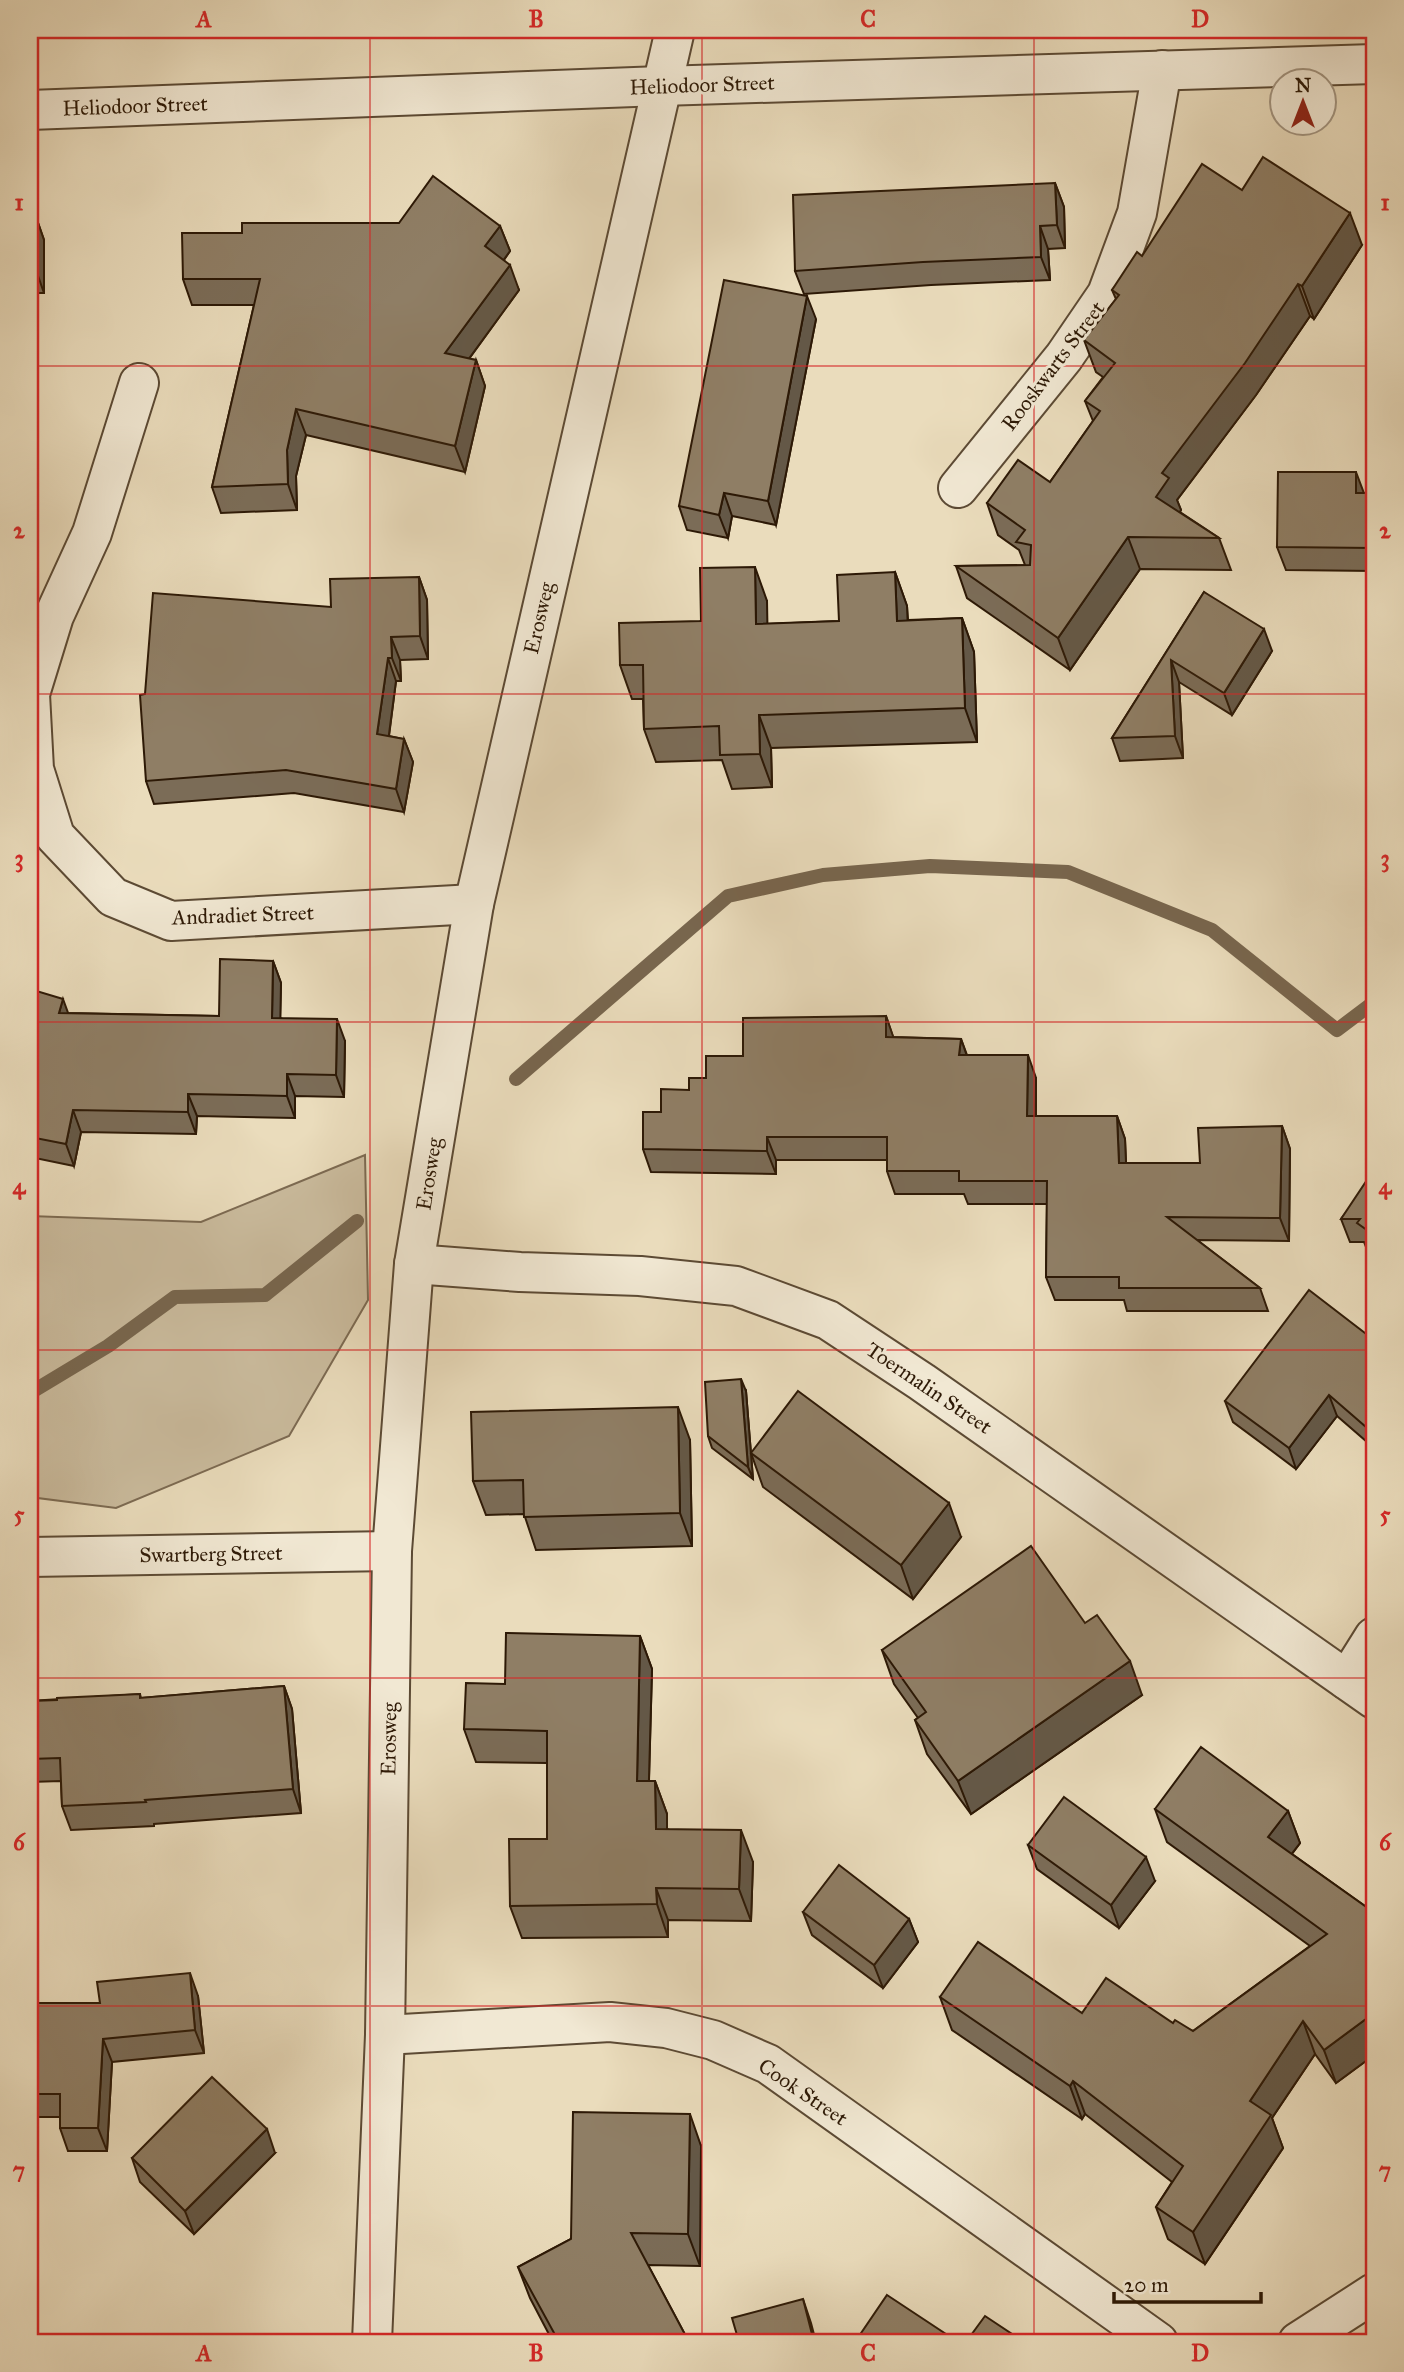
<svg xmlns="http://www.w3.org/2000/svg" width="1404" height="2372" viewBox="0 0 1404 2372" font-family="'IM FELL Great Primer',serif">
	<style>
		.green { fill: #cabb9d; stroke: #7c6a52; stroke-width: 2 }
		.lines { fill: none; stroke-linecap: round; stroke-linejoin: round }
		.stream { stroke: #78664e; stroke-width: 14 }
		.minor-casing { stroke: #5c4a34; stroke-width: 42 }
		.minor { stroke: #f1e8d3; stroke-width: 38 }
		.wall { fill: #7b6c57; stroke: #2d1906; stroke-width: 2 }
		.shaded-wall { fill: #645847; stroke: #2d1906; stroke-width: 2 }
		.building { fill: #8f7e65; stroke: #2d1906; stroke-width: 2 }
		.grid { fill: none; stroke: #d62828; stroke-width: 2; stroke-opacity: 0.55 }
		.labels { text-anchor: middle; dominant-baseline: central; stroke-width: 6; stroke-linejoin: round; paint-order: stroke }
		.street-label { font-size: 21px; fill: #2d1906; stroke: #f1e8d3 }
		.neatline { fill: none; stroke: #d62828; stroke-width: 2.5 }
		.grid-label { font-size: 23px; text-anchor: middle; font-weight: bold; fill: #d62828 }
	</style>
	<rect width="100%" height="100%" fill="#eadcbc"/>
	<filter id="stains"><feTurbulence type="fractalNoise" baseFrequency=".00286" numOctaves="4"/><feColorMatrix values="0 0 0 0 .2 0 0 0 0 .09 0 0 0 0 .02 0 0 0 .5 -.17"/></filter>
	<radialGradient id="worn" r=".72"><stop offset=".6" stop-color="#630" stop-opacity="0"/><stop offset="1" stop-color="#630" stop-opacity=".3"/></radialGradient>
	<path class="green" d="M 365,1155 L 368,1300 L 289,1436 L 116,1508 L 30,1497 L 30,1216 L 201,1222 Z"/>
	<g class="lines">
		<g class="stream">
			<path d="M 516,1079 L 728,896 L 823,875 L 930,866 L 1068,872 L 1212,930 L 1337,1030 L 1374,1002"/>
			<path d="M 30,1393 L 108,1346 L 175,1297 L 265,1295 L 357,1221"/>
		</g>
		<defs>
			<g id="minor">
				<path d="M 30,110 L 661,86 L 1374,64"/>
				<path d="M 139,383 L 92,533 L 54,616 L 30,694 L 34,769 L 55,836 L 113,897 L 171,921 L 474,904"/>
				<path d="M 958,488 L 1064,357 L 1107,294 L 1137,213 L 1162,70"/>
				<path d="M 414,1264 L 520,1272 L 640,1276 L 736,1286 L 828,1320 L 922,1382 L 1374,1699"/>
				<path d="M 30,1557 L 392,1551"/>
				<path d="M 1347,1680 L 1374,1637"/>
				<path d="M 385,2035 L 610,2022 L 666,2028 L 713,2040 L 768,2064 L 1158,2342"/>
				<path d="M 372,2342 L 385,2035 L 392,1551 L 414,1264 L 474,904 L 675,30"/>
				<path d="M 1298,2342 L 1374,2293"/>
			</g>
		</defs>
		<use href="#minor" class="minor-casing"/>
		<use href="#minor" class="minor"/>
	</g>
	<g class="wall">
		<path d="M 1055,183 L 1064,207 L 1065,248 L 1048,249 L 1050,280 L 931,285 L 804,294 L 795,271 Z"/>
		<path d="M 1242,190 L 1362,245 L 1314,319 L 1310,316 L 1256,395 L 1177,500 L 1181,510 L 1180,512 L 1219,538 L 1231,570 L 1140,569 L 1070,670 L 967,598 L 956,566 L 1025,565 L 1019,550 L 998,535 L 987,503 L 1050,482 L 1093,421 L 1085,401 L 1103,377 L 1096,372 L 1084,340 L 1116,299 L 1112,290 L 1142,256 Z"/>
		<path d="M 30,217 L 36,217 L 44,240 L 44,293 L 34,293 L 34,325 L 30,325 Z"/>
		<path d="M 500,226 L 510,251 L 504,260 L 519,290 L 469,359 L 476,360 L 485,386 L 465,472 L 306,435 L 296,476 L 297,510 L 221,513 L 212,487 L 254,305 L 192,305 L 183,279 L 242,233 Z"/>
		<path d="M 816,319 L 776,525 L 732,516 L 728,538 L 687,530 L 679,506 Z"/>
		<path d="M 1363,493 L 1374,493 L 1374,571 L 1286,570 L 1277,547 Z"/>
		<path d="M 895,572 L 907,606 L 908,620 L 962,618 L 974,652 L 977,742 L 771,748 L 772,787 L 732,789 L 722,760 L 656,762 L 644,729 L 643,699 L 632,699 L 620,665 L 701,621 L 767,601 L 767,624 L 839,621 Z"/>
		<path d="M 419,577 L 427,600 L 428,659 L 400,660 L 401,681 L 396,681 L 389,736 L 404,739 L 413,762 L 404,812 L 294,793 L 154,804 L 146,781 L 145,694 L 331,607 Z"/>
		<path d="M 1204,592 L 1272,651 L 1232,715 L 1179,682 L 1183,758 L 1120,761 L 1112,738 Z"/>
		<path d="M 273,961 L 281,983 L 280,1018 L 345,1041 L 344,1097 L 295,1096 L 295,1118 L 197,1116 L 196,1134 L 81,1132 L 74,1166 L 30,1157 L 30,989 L 68,1013 L 219,1016 Z"/>
		<path d="M 886,1016 L 893,1037 L 961,1039 L 967,1055 L 1036,1078 L 1036,1116 L 1117,1116 L 1125,1139 L 1126,1163 L 1200,1163 L 1282,1126 L 1290,1149 L 1289,1241 L 1197,1240 L 1260,1288 L 1268,1311 L 1127,1311 L 1124,1300 L 1055,1300 L 1046,1277 L 1047,1204 L 968,1204 L 964,1194 L 895,1194 L 887,1171 L 887,1160 L 776,1160 L 776,1174 L 651,1172 L 643,1149 L 661,1112 L 689,1090 L 743,1056 Z"/>
		<path d="M 1374,1176 L 1374,1252 L 1366,1247 L 1364,1242 L 1350,1242 L 1341,1219 Z"/>
		<path d="M 1374,1340 L 1374,1448 L 1337,1416 L 1296,1469 L 1233,1422 L 1225,1401 Z"/>
		<path d="M 746,1391 L 753,1479 L 712,1448 L 708,1436 Z"/>
		<path d="M 690,1440 L 692,1546 L 536,1550 L 524,1514 L 486,1515 L 473,1481 Z"/>
		<path d="M 751,1453 L 961,1537 L 913,1599 L 763,1487 Z"/>
		<path d="M 1085,1623 L 1142,1695 L 971,1814 L 927,1754 L 915,1720 L 918,1718 L 894,1684 L 882,1650 Z"/>
		<path d="M 640,1636 L 652,1669 L 649,1781 L 655,1781 L 667,1814 L 667,1829 L 753,1862 L 751,1921 L 668,1920 L 668,1937 L 522,1938 L 510,1906 L 547,1839 L 547,1763 L 476,1762 L 464,1729 L 505,1684 Z"/>
		<path d="M 284,1686 L 292,1709 L 301,1813 L 154,1824 L 154,1826 L 71,1830 L 62,1806 L 61,1781 L 30,1782 L 30,1701 L 140,1694 L 141,1698 Z"/>
		<path d="M 1155,1809 L 1288,1811 L 1300,1843 L 1292,1854 L 1365,1906 L 1374,1900 L 1374,2055 L 1336,2083 L 1315,2054 L 1272,2118 L 1283,2148 L 1205,2264 L 1168,2239 L 1156,2207 L 1172,2182 L 1085,2114 L 1082,2119 L 952,2030 L 940,1997 L 1173,2023 L 1193,2031 L 1310,1946 L 1167,1842 Z"/>
		<path d="M 1028,1845 L 1155,1881 L 1119,1928 L 1037,1869 Z"/>
		<path d="M 803,1912 L 909,1919 L 918,1942 L 883,1988 L 812,1935 Z"/>
		<path d="M 198,1996 L 204,2053 L 112,2062 L 107,2151 L 68,2151 L 60,2128 L 60,2117 L 30,2117 L 30,2003 L 100,2003 Z"/>
		<path d="M 701,2146 L 700,2266 L 648,2265 L 689,2342 L 553,2342 L 530,2298 L 518,2267 L 571,2239 Z"/>
		<path d="M 275,2153 L 194,2234 L 140,2182 L 132,2158 Z"/>
	</g>
	<g class="shaded-wall">
		<path d="M 1055,183 L 1064,207 L 1065,248 L 1057,225 Z"/>
		<path d="M 1350,213 L 1362,245 L 1314,319 L 1302,286 Z"/>
		<path d="M 36,217 L 44,240 L 44,293 L 36,270 Z"/>
		<path d="M 500,226 L 510,251 L 495,272 L 485,246 Z"/>
		<path d="M 1040,226 L 1048,249 L 1050,280 L 1041,257 Z"/>
		<path d="M 510,265 L 519,290 L 454,379 L 445,353 Z"/>
		<path d="M 30,283 L 34,293 L 34,325 L 30,314 Z"/>
		<path d="M 1298,284 L 1310,316 L 1256,395 L 1177,500 L 1181,510 L 1168,529 L 1156,497 L 1162,473 Z"/>
		<path d="M 807,296 L 816,319 L 776,525 L 768,501 Z"/>
		<path d="M 476,360 L 485,386 L 465,472 L 455,446 Z"/>
		<path d="M 296,409 L 306,435 L 296,476 L 297,510 L 288,484 L 287,450 Z"/>
		<path d="M 1356,472 L 1365,496 L 1356,493 Z"/>
		<path d="M 724,493 L 732,516 L 728,538 L 719,515 Z"/>
		<path d="M 1128,537 L 1140,569 L 1070,670 L 1058,638 Z"/>
		<path d="M 755,567 L 767,601 L 768,658 L 756,624 Z"/>
		<path d="M 895,572 L 907,606 L 909,654 L 897,621 Z"/>
		<path d="M 419,577 L 427,600 L 428,659 L 420,636 Z"/>
		<path d="M 962,618 L 974,652 L 977,742 L 965,708 Z"/>
		<path d="M 1264,629 L 1272,651 L 1232,715 L 1224,693 Z"/>
		<path d="M 391,637 L 400,660 L 401,681 L 392,658 Z"/>
		<path d="M 388,658 L 396,681 L 386,757 L 377,734 Z"/>
		<path d="M 1171,660 L 1179,682 L 1183,758 L 1175,736 Z"/>
		<path d="M 759,715 L 771,748 L 772,787 L 760,754 Z"/>
		<path d="M 404,739 L 413,762 L 404,812 L 396,789 Z"/>
		<path d="M 273,961 L 281,983 L 280,1040 L 272,1018 Z"/>
		<path d="M 63,999 L 71,1021 L 59,1013 Z"/>
		<path d="M 886,1016 L 894,1039 L 886,1037 Z"/>
		<path d="M 337,1019 L 345,1041 L 344,1097 L 336,1075 Z"/>
		<path d="M 961,1039 L 969,1062 L 959,1055 Z"/>
		<path d="M 1028,1055 L 1036,1078 L 1035,1139 L 1027,1116 Z"/>
		<path d="M 287,1074 L 295,1096 L 295,1118 L 287,1096 Z"/>
		<path d="M 188,1094 L 197,1116 L 196,1134 L 188,1112 Z"/>
		<path d="M 73,1110 L 81,1132 L 74,1166 L 66,1144 Z"/>
		<path d="M 1117,1116 L 1125,1139 L 1127,1186 L 1119,1163 Z"/>
		<path d="M 1282,1126 L 1290,1149 L 1289,1241 L 1280,1218 Z"/>
		<path d="M 767,1137 L 776,1160 L 776,1174 L 767,1151 Z"/>
		<path d="M 741,1379 L 746,1391 L 753,1479 L 748,1467 Z"/>
		<path d="M 1329,1395 L 1337,1416 L 1296,1469 L 1289,1448 Z"/>
		<path d="M 678,1407 L 690,1440 L 692,1546 L 680,1513 Z"/>
		<path d="M 1374,1416 L 1374,1448 L 1366,1427 Z"/>
		<path d="M 949,1503 L 961,1537 L 913,1599 L 901,1565 Z"/>
		<path d="M 640,1636 L 652,1669 L 648,1814 L 637,1781 Z"/>
		<path d="M 1130,1661 L 1142,1695 L 971,1814 L 958,1781 Z"/>
		<path d="M 284,1686 L 292,1709 L 301,1813 L 293,1789 Z"/>
		<path d="M 655,1781 L 667,1814 L 667,1861 L 656,1829 Z"/>
		<path d="M 1288,1811 L 1300,1843 L 1280,1869 L 1268,1837 Z"/>
		<path d="M 741,1830 L 753,1862 L 751,1921 L 739,1889 Z"/>
		<path d="M 1146,1857 L 1155,1881 L 1119,1928 L 1111,1905 Z"/>
		<path d="M 656,1888 L 668,1920 L 668,1937 L 657,1904 Z"/>
		<path d="M 909,1919 L 918,1942 L 883,1988 L 874,1965 Z"/>
		<path d="M 190,1973 L 198,1996 L 204,2053 L 195,2030 Z"/>
		<path d="M 1374,2013 L 1374,2055 L 1336,2083 L 1324,2050 Z"/>
		<path d="M 1303,2021 L 1315,2054 L 1272,2118 L 1283,2148 L 1205,2264 L 1193,2232 L 1250,2101 Z"/>
		<path d="M 103,2039 L 112,2062 L 107,2151 L 98,2128 Z"/>
		<path d="M 1073,2081 L 1085,2114 L 1082,2119 L 1070,2086 Z"/>
		<path d="M 690,2114 L 701,2146 L 700,2266 L 688,2234 Z"/>
		<path d="M 267,2129 L 275,2153 L 194,2234 L 185,2211 Z"/>
		<path d="M 803,2299 L 811,2323 L 816,2342 L 814,2342 Z"/>
	</g>
	<g class="building">
		<path d="M 1263,157 L 1350,213 L 1302,286 L 1298,284 L 1245,363 L 1162,473 L 1169,478 L 1156,497 L 1219,538 L 1128,537 L 1058,638 L 956,566 L 1030,565 L 1031,545 L 1016,542 L 1025,530 L 987,503 L 1018,460 L 1050,482 L 1100,411 L 1085,401 L 1115,363 L 1084,340 L 1119,295 L 1112,290 L 1137,252 L 1142,256 L 1202,164 L 1242,190 Z"/>
		<path d="M 433,176 L 500,226 L 485,246 L 510,265 L 445,353 L 476,360 L 455,446 L 296,409 L 287,450 L 288,484 L 212,487 L 260,279 L 183,279 L 182,233 L 242,233 L 242,223 L 399,223 Z"/>
		<path d="M 1055,183 L 1057,225 L 1040,226 L 1041,257 L 923,262 L 795,271 L 793,195 Z"/>
		<rect x="30" y="217" width="6" height="53"/>
		<path d="M 724,280 L 807,296 L 768,501 L 724,493 L 719,515 L 679,506 Z"/>
		<path d="M 1278,472 L 1356,472 L 1356,493 L 1374,493 L 1374,548 L 1277,547 Z"/>
		<path d="M 755,567 L 756,624 L 839,621 L 837,575 L 895,572 L 897,621 L 962,618 L 965,708 L 759,715 L 760,754 L 720,755 L 719,726 L 644,729 L 643,665 L 620,665 L 619,623 L 701,621 L 700,568 Z"/>
		<path d="M 419,577 L 420,636 L 391,637 L 392,658 L 388,658 L 377,734 L 404,739 L 396,789 L 286,770 L 146,781 L 140,695 L 145,694 L 153,593 L 331,607 L 330,579 Z"/>
		<path d="M 1204,592 L 1264,629 L 1224,693 L 1171,660 L 1175,736 L 1112,738 Z"/>
		<path d="M 220,959 L 273,961 L 272,1018 L 337,1019 L 336,1075 L 287,1074 L 287,1096 L 188,1094 L 188,1112 L 73,1110 L 66,1144 L 30,1137 L 30,989 L 63,999 L 59,1013 L 219,1016 Z"/>
		<path d="M 886,1016 L 886,1037 L 961,1039 L 959,1055 L 1028,1055 L 1027,1116 L 1117,1116 L 1119,1163 L 1200,1163 L 1198,1128 L 1282,1126 L 1280,1218 L 1167,1217 L 1260,1288 L 1119,1288 L 1119,1277 L 1046,1277 L 1047,1181 L 959,1181 L 959,1171 L 887,1171 L 887,1137 L 767,1137 L 767,1151 L 643,1149 L 643,1112 L 661,1112 L 661,1089 L 689,1090 L 689,1078 L 706,1078 L 706,1056 L 743,1056 L 743,1018 Z"/>
		<path d="M 1371,1174 L 1374,1176 L 1374,1235 L 1357,1223 L 1360,1219 L 1341,1219 Z"/>
		<path d="M 1309,1290 L 1374,1340 L 1374,1416 L 1366,1427 L 1329,1395 L 1289,1448 L 1225,1401 Z"/>
		<path d="M 741,1379 L 748,1467 L 708,1436 L 705,1382 Z"/>
		<path d="M 798,1391 L 949,1503 L 901,1565 L 751,1453 Z"/>
		<path d="M 678,1407 L 680,1513 L 524,1517 L 523,1480 L 473,1481 L 471,1412 Z"/>
		<path d="M 1031,1546 L 1085,1623 L 1097,1615 L 1130,1661 L 958,1781 L 915,1720 L 926,1712 L 882,1650 Z"/>
		<path d="M 506,1633 L 640,1636 L 637,1781 L 655,1781 L 656,1829 L 741,1830 L 739,1889 L 656,1888 L 657,1904 L 510,1906 L 509,1839 L 547,1839 L 547,1731 L 464,1729 L 466,1683 L 505,1684 Z"/>
		<path d="M 284,1686 L 293,1789 L 145,1800 L 146,1802 L 62,1806 L 60,1758 L 30,1759 L 30,1701 L 57,1700 L 57,1698 L 140,1694 L 140,1698 Z"/>
		<path d="M 1201,1747 L 1288,1811 L 1268,1837 L 1365,1906 L 1374,1900 L 1374,2013 L 1324,2050 L 1303,2021 L 1250,2101 L 1271,2115 L 1193,2232 L 1156,2207 L 1183,2166 L 1073,2081 L 1070,2086 L 940,1997 L 978,1942 L 1082,2013 L 1106,1978 L 1173,2023 L 1175,2020 L 1193,2031 L 1327,1934 L 1155,1809 Z"/>
		<path d="M 1064,1797 L 1146,1857 L 1111,1905 L 1028,1845 Z"/>
		<path d="M 839,1865 L 909,1919 L 874,1965 L 803,1912 Z"/>
		<path d="M 190,1973 L 195,2030 L 103,2039 L 98,2128 L 60,2128 L 60,2094 L 30,2094 L 30,2003 L 100,2003 L 97,1982 Z"/>
		<path d="M 212,2077 L 267,2129 L 185,2211 L 132,2158 Z"/>
		<path d="M 573,2112 L 690,2114 L 688,2234 L 631,2233 L 689,2342 L 559,2342 L 518,2267 L 571,2239 Z"/>
		<path d="M 887,2295 L 958,2342 L 855,2342 Z"/>
		<path d="M 803,2299 L 814,2342 L 739,2342 L 732,2318 Z"/>
		<path d="M 985,2316 L 1018,2338 L 1016,2342 L 966,2342 Z"/>
	</g>
	<path class="grid" d="M 370,30 L 370,2342M 702,30 L 702,2342M 1034,30 L 1034,2342M 30,366 L 1374,366M 30,694 L 1374,694M 30,1022 L 1374,1022M 30,1350 L 1374,1350M 30,1678 L 1374,1678M 30,2006 L 1374,2006"/>
	<g class="labels">
		<g class="street-label">
			<text transform="translate(702 85) rotate(-2)">Heliodoor Street</text>
			<text transform="translate(135 106) rotate(-2)">Heliodoor Street</text>
			<text transform="translate(1053 366) rotate(-53)">Rooskwarts Street</text>
			<text transform="translate(539 618) rotate(-77)">Erosweg</text>
			<text transform="translate(243 915) rotate(-2)">Andradiet Street</text>
			<text transform="translate(429 1174) rotate(-81)">Erosweg</text>
			<text transform="translate(929 1388) rotate(34)">Toermalin Street</text>
			<text transform="translate(211 1554) rotate(-1)">Swartberg Street</text>
			<text transform="translate(389 1739) rotate(-89)">Erosweg</text>
			<text transform="translate(803 2092) rotate(34)">Cook Street</text>
		</g>
	</g>
	<rect width="1404" height="2372" fill="none" stroke="#eadcbc" stroke-width="77"/>
	<g transform="translate(1303 102)"><circle r="33" fill="#f1e8d3" stroke="#a39581" stroke-width="2"/>
	<path d="M0-5L12 26L0 18L-12 26Z" fill="#8f2418"/>
	<text y="-10" font-size="19" font-weight="bold" text-anchor="middle" fill="#2d1906">N</text>
	</g>
	<path d="M1114 2292v10h147v-10" fill="none" stroke="#2d1906" stroke-width="3.5"/>
	<text x="1124" y="2292" font-size="21" fill="#2d1906" stroke="#f1e8d3" stroke-width="5" paint-order="stroke">20 m</text>
	<rect x="38" y="38" width="1328" height="2296" class="neatline"/>
	<g class="grid-label">
		<text x="204" y="27">A</text>
		<text x="536" y="27">B</text>
		<text x="868" y="27">C</text>
		<text x="1200" y="27">D</text>
		<text x="19" y="210">1</text>
		<text x="1385" y="210">1</text>
		<text x="19" y="538">2</text>
		<text x="1385" y="538">2</text>
		<text x="19" y="866">3</text>
		<text x="1385" y="866">3</text>
		<text x="19" y="1194">4</text>
		<text x="1385" y="1194">4</text>
		<text x="19" y="1522">5</text>
		<text x="1385" y="1522">5</text>
		<text x="19" y="1850">6</text>
		<text x="1385" y="1850">6</text>
		<text x="19" y="2178">7</text>
		<text x="1385" y="2178">7</text>
		<text x="204" y="2361">A</text>
		<text x="536" y="2361">B</text>
		<text x="868" y="2361">C</text>
		<text x="1200" y="2361">D</text>
	</g>
	<rect width="100%" height="100%" filter="url(#stains)"/>
	<rect width="100%" height="100%" fill="url(#worn)"/>
</svg>
